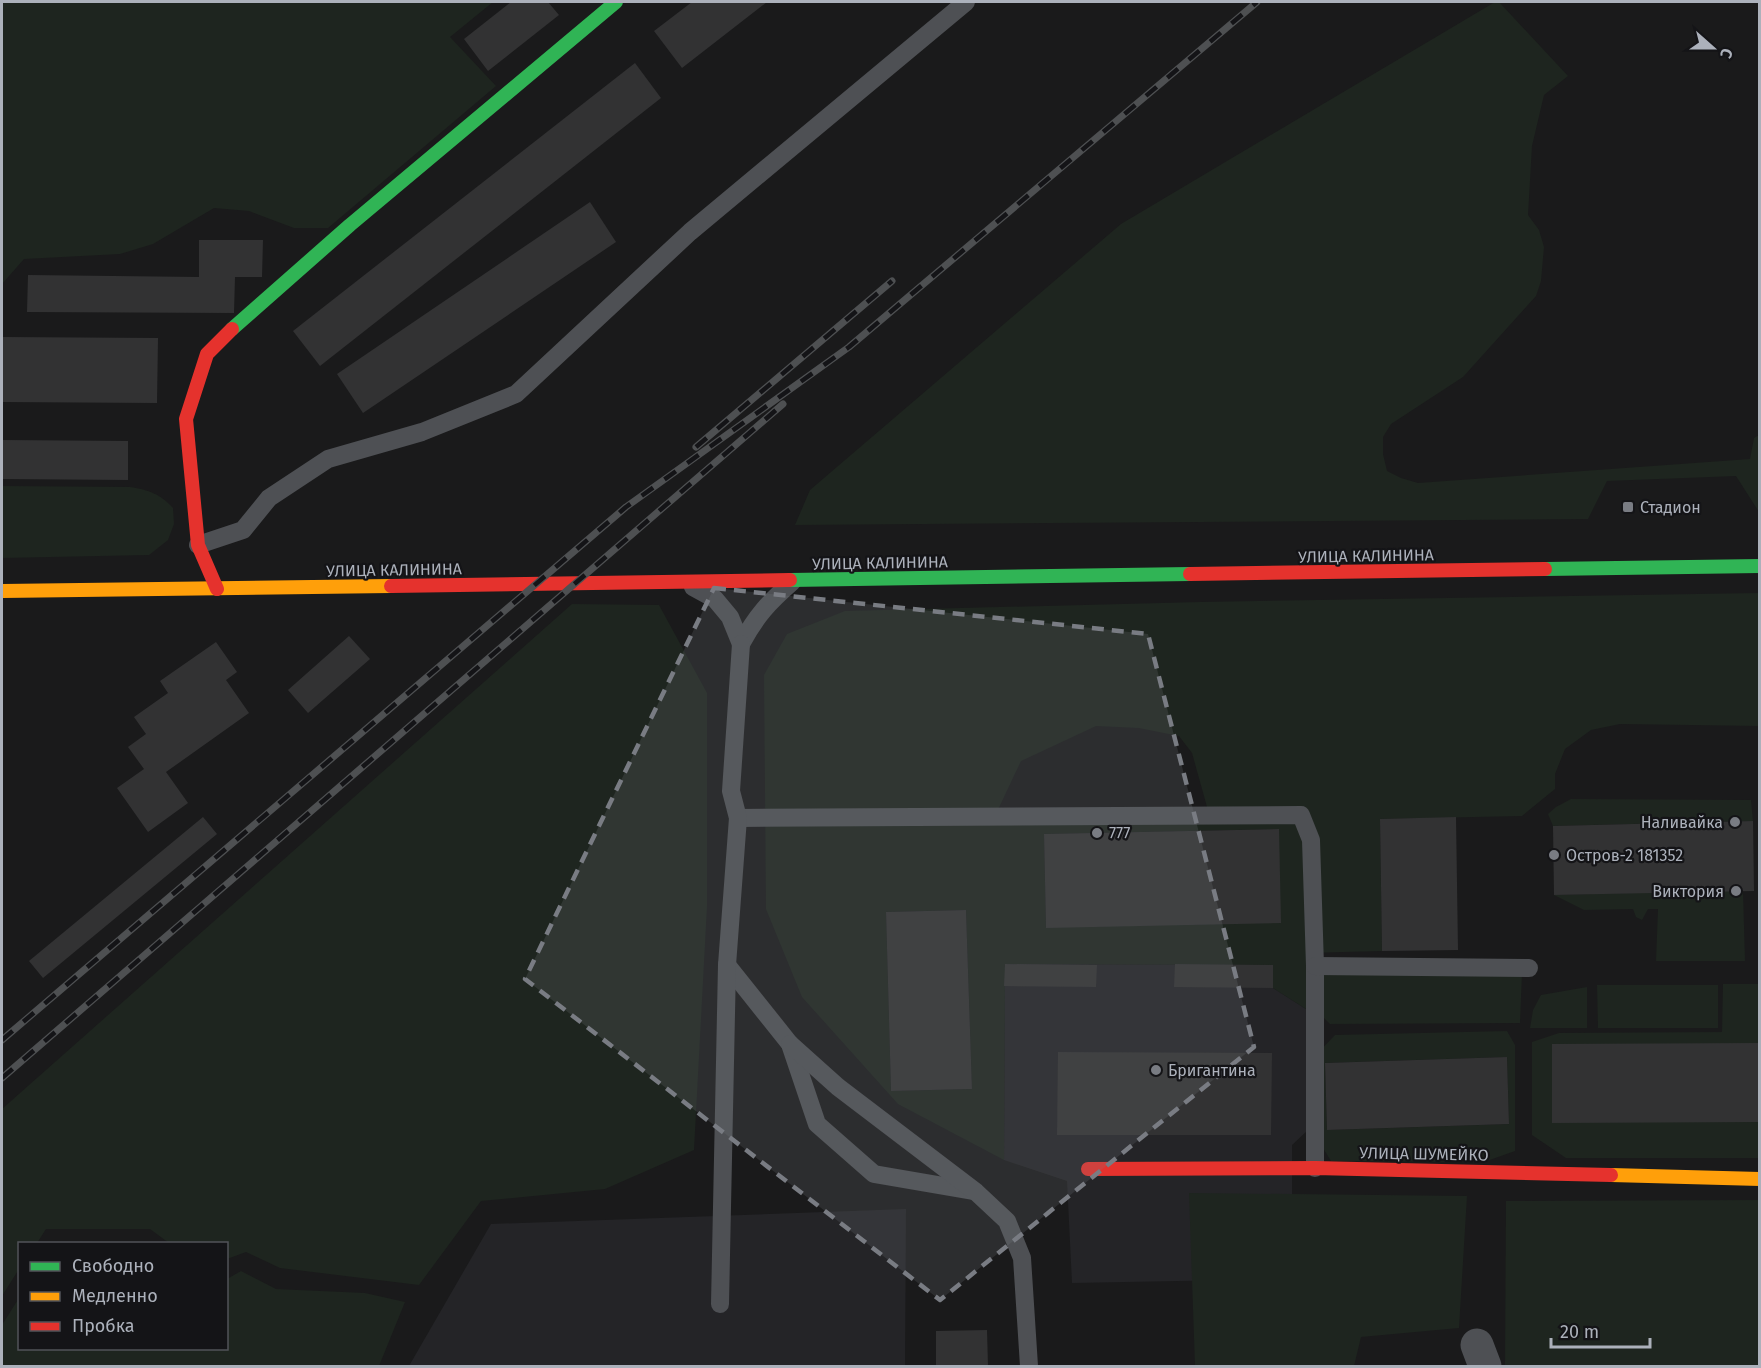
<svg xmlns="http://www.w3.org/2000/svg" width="1761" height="1368" viewBox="0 0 1761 1368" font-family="'Fira Sans',sans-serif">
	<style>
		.built { fill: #242427 }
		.green { fill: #1e251f; fill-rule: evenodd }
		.building { fill: #323233 }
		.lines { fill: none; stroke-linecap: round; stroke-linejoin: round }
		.lane { stroke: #4e5054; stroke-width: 18 }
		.street { stroke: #4e5054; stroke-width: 33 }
		.fast { stroke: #30b455; stroke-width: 14 }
		.slow { stroke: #ff9f0a; stroke-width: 14 }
		.jam { stroke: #e5322d; stroke-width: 14 }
		.rail-casing { stroke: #4e5052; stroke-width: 7 }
		.rail { stroke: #141417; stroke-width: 4.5; stroke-dasharray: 14; stroke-linecap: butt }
		.marked { fill: #797c83; fill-opacity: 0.2; stroke: #797c83; stroke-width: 4.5; stroke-dasharray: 12 8; stroke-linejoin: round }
		.poi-dot { fill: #797c83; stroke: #141417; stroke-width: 2 }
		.labels { text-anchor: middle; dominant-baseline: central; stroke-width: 4.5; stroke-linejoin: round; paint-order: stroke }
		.poi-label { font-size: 16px; fill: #acb1bb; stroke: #141417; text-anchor: start }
		.street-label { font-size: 16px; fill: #acb1bb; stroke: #141417 }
	</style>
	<rect width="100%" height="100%" fill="#1a1a1b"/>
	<g class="built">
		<path d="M 1005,964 L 1273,965 L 1273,988 L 1306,1009 L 1308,1130 L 1292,1145 L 1292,1279 L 1072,1283 L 1067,1181 L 1004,1160 Z"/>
		<path d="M 906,1209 L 905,1366 L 409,1366 L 491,1224 Z"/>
	</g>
	<g class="green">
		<path d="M 2,2 L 493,2 L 450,37 L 496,86 L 328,228 L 294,228 L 249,211 L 214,208 L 153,244 L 120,254 L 24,259 L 2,284 Z"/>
		<path d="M 1495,2 L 1499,2 L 1568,76 L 1544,95 L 1532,146 L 1528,215 L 1539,230 L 1544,247 L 1541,281 L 1536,296 L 1463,377 L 1391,424 L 1383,437 L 1383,454 L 1387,471 L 1401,478 L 1418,483 L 1750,459 L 1754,438 L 1759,435 L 1759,512 L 1736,476 L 1607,481 L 1588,519 L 795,525 L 810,490 L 1121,224 Z"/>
		<path d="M 2,486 L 130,487 C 149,490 160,494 173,508 L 174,524 L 168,540 L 149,555 L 2,558 Z"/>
		<path d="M 1759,593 L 1759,726 L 1620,724 L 1591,730 L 1565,749 L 1555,774 L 1555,789 L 1522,816 L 1380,819 L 1382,951 L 1306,953 L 1306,1009 L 1273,988 L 1273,965 L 1005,964 L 1004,1160 L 898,1104 L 802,997 L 766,909 L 764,675 L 787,634 L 845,611 L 1200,602 ZM 1096,726 L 1139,728 L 1179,736 L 1192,753 L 1209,814 L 995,816 L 1021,761 ZM 1278,829 L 1046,928 L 1044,834 ZM 966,910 L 972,1089 L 891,1091 L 886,912 Z"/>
		<path d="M 572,604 L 659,605 L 707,693 L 707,906 L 694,1150 L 605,1189 L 481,1201 L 419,1285 L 280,1268 L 246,1252 L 227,1259 L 226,1244 L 169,1243 L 150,1229 L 46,1229 L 37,1243 L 20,1244 L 19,1269 L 2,1296 L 2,1109 Z"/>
		<path d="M 1571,799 L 1751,800 L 1753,821 L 1553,826 L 1548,814 L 1556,807 Z"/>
		<path d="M 1743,890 L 1745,961 L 1656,961 L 1658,909 L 1648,909 L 1642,920 L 1636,917 L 1633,909 L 1584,910 L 1554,895 Z"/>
		<path d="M 1522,973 L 1520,1023 L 1330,1024 L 1320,1014 L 1321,974 Z"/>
		<path d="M 1723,984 L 1759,984 L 1759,1158 L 1566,1158 L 1532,1135 L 1532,1042 L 1559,1033 L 1722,1032 ZM 1552,1044 L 1758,1044 L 1759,1122 Z"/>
		<path d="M 1597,985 L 1718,985 L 1718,1028 L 1598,1028 Z"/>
		<path d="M 1587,987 L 1587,1028 L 1530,1028 L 1533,1010 L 1541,995 Z"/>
		<path d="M 1507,1031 L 1515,1045 L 1515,1151 L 1484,1162 L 1331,1161 L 1320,1143 L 1318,1053 L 1335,1035 ZM 1507,1057 L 1509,1124 L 1327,1130 L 1325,1063 Z"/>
		<path d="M 1189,1193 L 1467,1196 L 1459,1328 L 1361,1337 L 1354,1366 L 1195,1366 Z"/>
		<path d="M 1759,1200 L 1759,1366 L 1505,1366 L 1506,1201 Z"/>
		<path d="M 241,1271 L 276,1289 L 365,1293 L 405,1302 L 379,1366 L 2,1366 L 2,1325 L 19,1298 L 20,1348 L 226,1348 L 227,1279 Z"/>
	</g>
	<g class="building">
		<path d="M 511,2 L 548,2 L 559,15 L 488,71 L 464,39 Z"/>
		<path d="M 692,2 L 767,2 L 682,68 L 654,31 Z"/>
		<path d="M 635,63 L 661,98 L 320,366 L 293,331 Z"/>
		<path d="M 590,202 L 616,242 L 363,413 L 337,374 Z"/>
		<path d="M 199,240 L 263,240 L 262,277 L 235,277 L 234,313 L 27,312 L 28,275 L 199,277 Z"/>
		<path d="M 2,337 L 158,338 L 157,403 L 2,402 Z"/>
		<path d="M 2,440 L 128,441 L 128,480 L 2,479 Z"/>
		<path d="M 349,636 L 370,659 L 308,713 L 288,690 Z"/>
		<path d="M 216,642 L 237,672 L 226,680 L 249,713 L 166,772 L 188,803 L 148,832 L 117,788 L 144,769 L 128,747 L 146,734 L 134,717 L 168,693 L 160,681 Z"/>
		<path d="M 203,817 L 217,834 L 43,978 L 29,961 Z"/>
		<path d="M 1456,817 L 1458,950 L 1382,951 L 1380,819 Z"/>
		<path d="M 1753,821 L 1754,891 L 1554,895 L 1553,826 Z"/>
		<path d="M 1279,829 L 1281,923 L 1046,928 L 1044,834 Z"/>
		<path d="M 966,910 L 972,1089 L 891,1091 L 886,912 Z"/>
		<path d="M 1005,964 L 1097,965 L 1096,987 L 1004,986 Z"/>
		<path d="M 1175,964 L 1273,965 L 1273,988 L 1174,987 Z"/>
		<path d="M 1758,1043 L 1759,1122 L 1552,1123 L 1552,1044 Z"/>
		<path d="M 1058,1052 L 1272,1053 L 1271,1135 L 1057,1135 Z"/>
		<path d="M 1507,1057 L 1509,1124 L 1327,1130 L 1325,1063 Z"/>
		<path d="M 987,1330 L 988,1366 L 936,1366 L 936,1331 Z"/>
	</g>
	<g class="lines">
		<g class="lane">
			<path d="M 198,545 L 243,530 L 269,498 L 328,459 L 422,432 L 516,394 L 690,232 L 966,2"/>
			<path d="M 693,587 L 715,599 L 730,617 L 741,644 C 756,616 769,602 792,582"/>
			<path d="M 738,818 L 1301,815 L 1311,840 L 1315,966 L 1315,1168"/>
			<path d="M 727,965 L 790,1044 L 817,1124 L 874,1174 L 973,1191"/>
			<path d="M 1315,966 L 1529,968"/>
			<path d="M 790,1044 L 838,1087 L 976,1192 L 1007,1221 L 1022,1258 L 1029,1366"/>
			<path d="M 720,1304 L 727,965 L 738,818 L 731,791 L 741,644"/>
		</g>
		<path class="street" d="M 1477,1345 L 1485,1366"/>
		<g class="fast">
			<path d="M 232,329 L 350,225 L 616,2"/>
			<path d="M 1545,569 L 1760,566"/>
			<path d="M 790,580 L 1190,574"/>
		</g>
		<g class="slow">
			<path d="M 2,591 L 391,586"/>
			<path d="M 1611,1175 L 1760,1179"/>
		</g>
		<g class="jam">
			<path d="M 1190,574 L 1545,569"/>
			<path d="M 391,586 L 790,580"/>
			<path d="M 217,589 L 198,545 L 186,419 L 207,354 L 232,329"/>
			<path d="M 1088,1169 L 1315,1168 L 1611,1175"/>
		</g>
		<defs>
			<g id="rail">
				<path d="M 696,447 L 892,281"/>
				<path d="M 2,1040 L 626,507 L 849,347 L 1257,2"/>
				<path d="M 2,1078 L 783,404"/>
			</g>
		</defs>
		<use href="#rail" class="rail-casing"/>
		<use href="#rail" class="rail"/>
	</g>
	<path class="marked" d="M 714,588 L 1148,634 L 1254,1047 L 940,1300 L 525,979 Z"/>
	<g class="poi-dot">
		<rect x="1622" y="501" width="12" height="12" rx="3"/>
		<circle cx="1735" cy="822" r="6"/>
		<circle cx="1097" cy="833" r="6"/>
		<circle cx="1554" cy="855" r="6"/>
		<circle cx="1736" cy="891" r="6"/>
		<circle cx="1156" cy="1070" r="6"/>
	</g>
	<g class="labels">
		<g class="poi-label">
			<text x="1640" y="507">Стадион</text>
			<text x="1723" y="822" text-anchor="end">Наливайка</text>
			<text x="1109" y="833">777</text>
			<text x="1566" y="855">Остров-2 181352</text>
			<text x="1724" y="891" text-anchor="end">Виктория</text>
			<text x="1168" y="1070">Бригантина</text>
		</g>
		<g class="street-label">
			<text transform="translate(1366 556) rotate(-1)">УЛИЦА КАЛИНИНА</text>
			<text transform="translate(880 563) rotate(-1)">УЛИЦА КАЛИНИНА</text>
			<text transform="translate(394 570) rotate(-1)">УЛИЦА КАЛИНИНА</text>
			<text transform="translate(1424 1154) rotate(1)">УЛИЦА ШУМЕЙКО</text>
		</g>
	</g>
	<rect width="1761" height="1368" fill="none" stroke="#acb1bb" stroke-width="6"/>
	<rect x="18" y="1242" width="210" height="108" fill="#141417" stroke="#515359" stroke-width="1.5"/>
	<rect x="30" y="1262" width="30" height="9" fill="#30b455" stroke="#515359" stroke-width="1.5"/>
	<text x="72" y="1272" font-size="18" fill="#acb1bb">Свободно</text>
	<rect x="30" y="1292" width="30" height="9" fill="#ff9f0a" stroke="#515359" stroke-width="1.5"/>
	<text x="72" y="1302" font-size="18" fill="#acb1bb">Медленно</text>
	<rect x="30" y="1322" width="30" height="9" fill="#e5322d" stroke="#515359" stroke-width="1.5"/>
	<text x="72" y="1332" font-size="18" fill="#acb1bb">Пробка</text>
	<g transform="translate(1713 48) rotate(111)" stroke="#141417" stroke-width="4.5" paint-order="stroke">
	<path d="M0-4.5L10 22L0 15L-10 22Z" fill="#acb1bb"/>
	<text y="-9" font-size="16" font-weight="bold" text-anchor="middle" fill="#acb1bb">С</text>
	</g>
	<path d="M1551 1338v9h99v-9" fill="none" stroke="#acb1bb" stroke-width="3"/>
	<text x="1560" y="1338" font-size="18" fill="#acb1bb" stroke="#141417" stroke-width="4.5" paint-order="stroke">20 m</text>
</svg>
